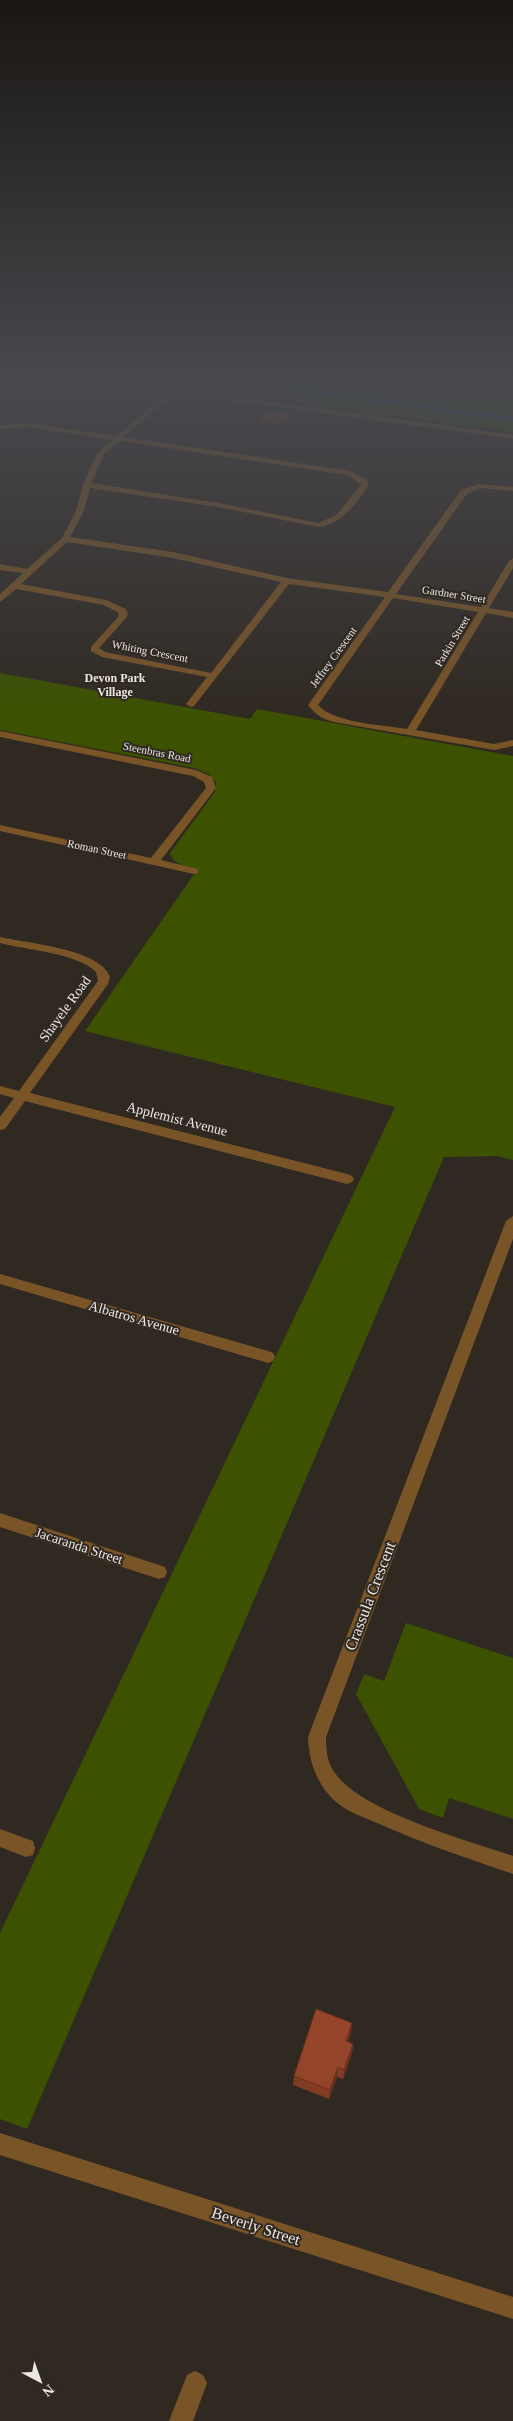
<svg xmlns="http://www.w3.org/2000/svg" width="513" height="2421" viewBox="0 0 513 2421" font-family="'Times New Roman',serif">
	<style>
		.green { fill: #3c5201 }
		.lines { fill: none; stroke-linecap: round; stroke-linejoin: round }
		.stream { stroke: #205b70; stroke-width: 4 }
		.minor { fill: #795426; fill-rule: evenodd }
		.tertiary { fill: #795426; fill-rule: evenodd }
		.wall { fill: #7f3b23 }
		.shaded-wall { fill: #68301d }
		.building { fill: #944529; stroke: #68301d }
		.labels { text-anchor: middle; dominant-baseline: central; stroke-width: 4; stroke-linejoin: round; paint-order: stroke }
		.far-street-label { font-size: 11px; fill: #ebe7e2; stroke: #302922 }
		.far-neighbourhood-label { font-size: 12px; font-weight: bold; fill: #ebe7e2; stroke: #302922 }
		.street-label { font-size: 14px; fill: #ebe7e2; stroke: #302922 }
		.near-street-label { font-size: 16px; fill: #ebe7e2; stroke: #302922 }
	</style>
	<rect width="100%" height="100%" fill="#302922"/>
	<g class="green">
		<path d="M 151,383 L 344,383 L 427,394 L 440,383 L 469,383 L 513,396 L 513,432 Z"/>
		<path d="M 0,673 L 250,719 L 257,709 L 513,756 L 513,1160 L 498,1156 L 444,1157 L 27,2129 L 0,2119 L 0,1933 L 395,1107 L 85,1031 L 197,870 C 188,866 172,865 170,853 L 215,792 L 216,783 L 209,774 L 194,768 L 0,730 Z"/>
		<path d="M 406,1623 L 513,1658 L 513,1819 L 449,1798 L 443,1818 L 419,1809 L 356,1694 L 364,1674 L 384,1681 Z"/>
	</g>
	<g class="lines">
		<path class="stream" d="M 246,383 L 513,419"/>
		<g class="minor">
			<path d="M 117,383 L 174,388 L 513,435 L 513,439 L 175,393 L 124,437 L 350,471 L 367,480 L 369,485 C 355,504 344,523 319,527 L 218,507 L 90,488 L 84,511 L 70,537 L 173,552 L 287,578 L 388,592 L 461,490 L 479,484 L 513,487 L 513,491 L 480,488 L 467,494 L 396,594 L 481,607 L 509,561 L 513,558 L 513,568 L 489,608 L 513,612 L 513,618 L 486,613 L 416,730 L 494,744 L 513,740 L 513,746 L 494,750 L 334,722 C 322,719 316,715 308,705 L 385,597 L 289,584 L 194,706 L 191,707 L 186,704 L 207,677 L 102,657 L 91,651 L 91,647 L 118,617 L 119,613 L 104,605 L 16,589 L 0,602 L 0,594 L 23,573 L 0,570 L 0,564 L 27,569 L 62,538 L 76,511 L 83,485 L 97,453 L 112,440 L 27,427 L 0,429 L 0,425 L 27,423 L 116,436 L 168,392 L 120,385 ZM 120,441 L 348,475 L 361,485 L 337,514 L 319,523 L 218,503 L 92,483 L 104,454 ZM 67,542 L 173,558 L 281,582 L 211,673 L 105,652 L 99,648 L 126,618 L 128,614 L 126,609 L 106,600 L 21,584 ZM 393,598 L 478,612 L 407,729 C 383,725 334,723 318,705 Z"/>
			<path d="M 472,383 L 482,383 L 513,392 L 513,396 Z"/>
			<path d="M 0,731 L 196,770 L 212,777 L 216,788 L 161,860 L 198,869 L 198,873 L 194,874 L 0,831 L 0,825 L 151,858 L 206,788 L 204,782 L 193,776 L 0,737 Z"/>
			<path d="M 0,937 C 26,943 101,949 110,977 L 108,984 L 30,1093 L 347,1174 L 352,1176 L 354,1179 L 352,1182 L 347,1184 L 25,1101 L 5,1129 L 0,1130 L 0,1117 L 14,1098 L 0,1094 L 0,1086 L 19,1091 L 98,981 L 96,972 C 77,953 26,950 0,943 Z"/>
			<path d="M 513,1216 L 513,1239 L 326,1737 C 326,1750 327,1763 335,1773 C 362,1812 467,1840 513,1856 L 513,1874 C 467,1858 421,1843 377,1823 C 363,1817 348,1812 336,1802 C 317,1785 309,1762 308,1737 L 506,1221 Z"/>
			<path d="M 0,1274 L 268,1351 L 273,1353 L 275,1357 L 273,1361 L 268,1363 L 0,1284 Z"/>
			<path d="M 0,1513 L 159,1565 L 165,1567 L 167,1572 L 165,1577 L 159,1579 L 0,1527 Z"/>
			<path d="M 0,1829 L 33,1841 L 35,1848 L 33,1855 L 26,1857 L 0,1847 Z"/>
			<path d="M 195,2371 L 203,2375 L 207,2383 L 193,2421 L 169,2421 L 187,2375 Z"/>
		</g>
		<path class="tertiary" d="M 0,2133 L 513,2297 L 513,2319 L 0,2155 Z"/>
	</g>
	<g class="wall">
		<path d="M 261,416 L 288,419 L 283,423 L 275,424 L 261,421 Z"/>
		<path d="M 351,2033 L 348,2042 L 353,2044 L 352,2053 L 343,2079 L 337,2077 L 329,2099 L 293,2085 L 294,2076 Z"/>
	</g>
	<g class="shaded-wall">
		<path d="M 288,414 L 288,419 L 283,423 L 275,424 L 275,419 Z"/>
		<path d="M 352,2023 L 351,2033 L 345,2051 L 346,2041 Z"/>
		<path d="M 353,2044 L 352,2053 L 343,2079 L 344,2070 Z"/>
		<path d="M 338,2067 L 337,2077 L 329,2099 L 330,2090 Z"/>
	</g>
	<g class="building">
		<path d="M 268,411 L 288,414 L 283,418 L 275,419 L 261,416 Z"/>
		<path d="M 316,2009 L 352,2023 L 346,2041 L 353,2044 L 344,2070 L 338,2067 L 330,2090 L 294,2076 Z"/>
	</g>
	<linearGradient id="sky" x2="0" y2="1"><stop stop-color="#1a1713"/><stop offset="0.53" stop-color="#48494f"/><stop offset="1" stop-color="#48494f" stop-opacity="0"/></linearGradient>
	<rect width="513" height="721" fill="url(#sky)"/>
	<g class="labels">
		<g class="far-street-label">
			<text transform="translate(454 594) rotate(9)">Gardner Street</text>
			<text transform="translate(452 641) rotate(-59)">Parkin Street</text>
			<text transform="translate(150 651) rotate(11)">Whiting Crescent</text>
			<text transform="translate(333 657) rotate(-54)">Jeffrey Crescent</text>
			<text transform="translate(157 752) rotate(11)">Steenbras Road</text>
			<text transform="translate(97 849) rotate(12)">Roman Street</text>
		</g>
		<g class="far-neighbourhood-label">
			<text x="115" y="678">Devon Park<tspan x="115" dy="14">Village</tspan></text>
		</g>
		<g class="street-label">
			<text transform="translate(65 1009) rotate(-54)">Shayele Road</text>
			<text transform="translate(177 1119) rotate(14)">Applemist Avenue</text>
			<text transform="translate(134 1318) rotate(16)">Albatros Avenue</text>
			<text transform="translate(79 1546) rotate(18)">Jacaranda Street</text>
		</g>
		<g class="near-street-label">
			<text transform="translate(370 1596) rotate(-69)">Crassula Crescent</text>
			<text transform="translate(256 2226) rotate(18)">Beverly Street</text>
		</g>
	</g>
	<g transform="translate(40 2381) rotate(139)" stroke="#302922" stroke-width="4" paint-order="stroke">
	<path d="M0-4L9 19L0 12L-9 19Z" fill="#ebe7e2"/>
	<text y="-8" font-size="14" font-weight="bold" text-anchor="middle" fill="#ebe7e2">N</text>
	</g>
</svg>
